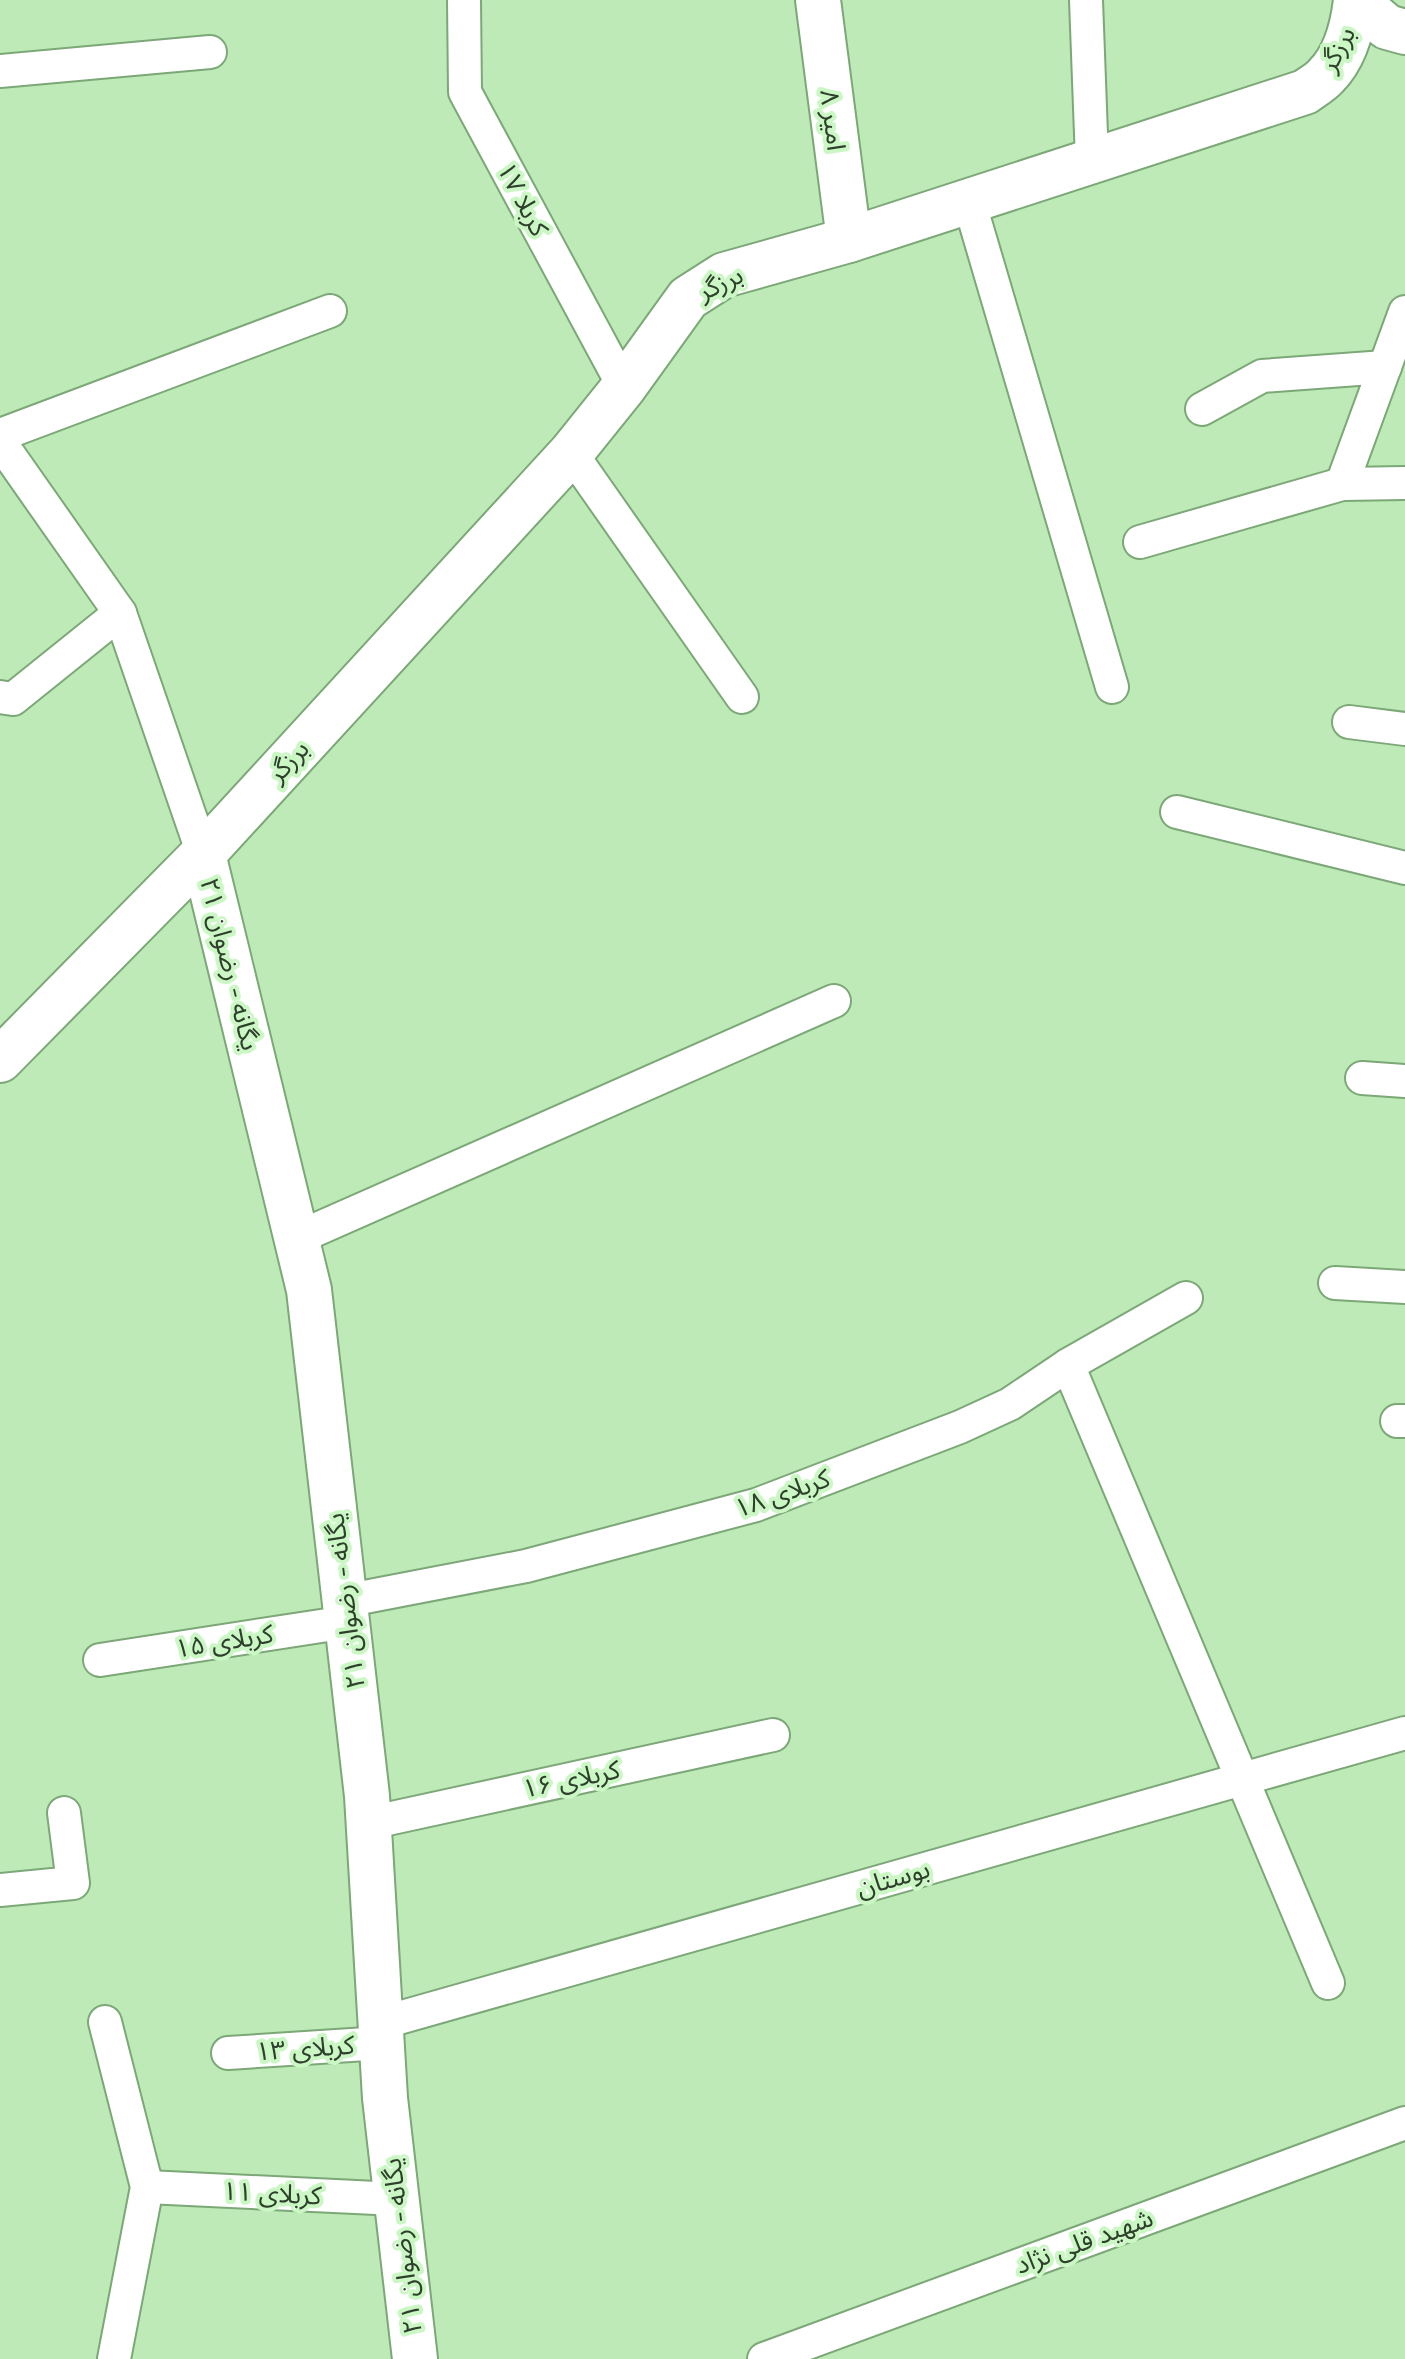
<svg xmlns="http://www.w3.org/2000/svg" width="1405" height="2359" viewBox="0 0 1405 2359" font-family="'Space Grotesk','Noto Sans Arabic',sans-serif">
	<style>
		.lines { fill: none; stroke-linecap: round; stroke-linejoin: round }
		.street-casing { stroke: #7ca777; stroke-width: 36 }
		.secondary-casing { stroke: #7ca777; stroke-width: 48 }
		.street { stroke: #fff; stroke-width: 32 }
		.secondary { stroke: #fff; stroke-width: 44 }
		.labels { text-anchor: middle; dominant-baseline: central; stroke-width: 8; stroke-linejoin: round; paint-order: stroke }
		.street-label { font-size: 26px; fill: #2e402c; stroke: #caf7c4 }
	</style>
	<rect width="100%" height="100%" fill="#bdeab7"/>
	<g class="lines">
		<defs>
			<g id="street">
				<path d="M 464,0 L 465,92 L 624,387"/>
				<path d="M 1086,0 L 1092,161"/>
				<path d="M 0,71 L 210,52"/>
				<path d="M 969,201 L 1112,687"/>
				<path d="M 1202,409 L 1262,376 L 1385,367"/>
				<path d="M 0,435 L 330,311"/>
				<path d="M 0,442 L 120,613 L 203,854"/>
				<path d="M 571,453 L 742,697"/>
				<path d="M 1342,484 L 1405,312"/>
				<path d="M 1140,542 L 1342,484 L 1405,483"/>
				<path d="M 0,697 L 13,699 L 120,613"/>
				<path d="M 1349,722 L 1405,729"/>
				<path d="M 1177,812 L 1405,868"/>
				<path d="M 1362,1078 L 1405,1081"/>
				<path d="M 297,1238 L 834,1001"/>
				<path d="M 1335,1283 L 1405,1287"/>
				<path d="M 1068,1365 L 1328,1983"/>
				<path d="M 1397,1421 L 1405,1421"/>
				<path d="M 344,1601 L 526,1566 L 756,1505 L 960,1427 L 1010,1404 L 1068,1365 L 1186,1298"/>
				<path d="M 100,1660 L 347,1622"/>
				<path d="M 369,1823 L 773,1735"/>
				<path d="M 0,1890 L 73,1883 L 64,1813"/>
				<path d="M 105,2022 L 147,2187 L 114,2359"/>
				<path d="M 381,2023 L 1405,1733"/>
				<path d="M 228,2053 L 382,2043"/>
				<path d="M 147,2187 L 397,2199"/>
				<path d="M 764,2359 L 1405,2123"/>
			</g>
			<g id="secondary">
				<path d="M 818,0 L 849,240"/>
				<path d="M 1357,1 L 1387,27 L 1405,32"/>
				<path d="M 203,854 L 309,1290 L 367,1796 L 385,2098 L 415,2359"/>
				<path d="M 0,1060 L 203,854 L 571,453 L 624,387 L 688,298 L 724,275 L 849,240 L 1305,92 C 1312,87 1321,82 1326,76 C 1345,57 1353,26 1356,0"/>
			</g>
		</defs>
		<use href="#street" class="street-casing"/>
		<use href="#secondary" class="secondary-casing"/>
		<use href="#street" class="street"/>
		<use href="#secondary" class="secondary"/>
	</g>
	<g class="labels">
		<g class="street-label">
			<text transform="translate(1337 49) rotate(-62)">برزگر</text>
			<text transform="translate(833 120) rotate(83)">امیر ۸</text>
			<text transform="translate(523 199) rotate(62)">کربلا ۱۷</text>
			<text transform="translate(720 283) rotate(-26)">برزگر</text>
			<text transform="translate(288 761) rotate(-47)">برزگر</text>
			<text transform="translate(230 964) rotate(76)">یگانه - رضوان ۲۱</text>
			<text transform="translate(782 1493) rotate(-19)">کربلای ۱۸</text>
			<text transform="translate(345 1601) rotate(-97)">یگانه - رضوان ۲۱</text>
			<text transform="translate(224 1641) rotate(-9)">کربلای ۱۵</text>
			<text transform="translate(571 1779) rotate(-12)">کربلای ۱۶</text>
			<text transform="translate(893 1878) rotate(-16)">بوستان</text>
			<text transform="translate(305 2048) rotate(-4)">کربلای ۱۳</text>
			<text transform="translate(272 2193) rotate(3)">کربلای ۱۱</text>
			<text transform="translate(1084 2241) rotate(-20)">شهید قلی نژاد</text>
			<text transform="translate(402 2246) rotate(-97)">یگانه - رضوان ۲۱</text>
		</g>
	</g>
</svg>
